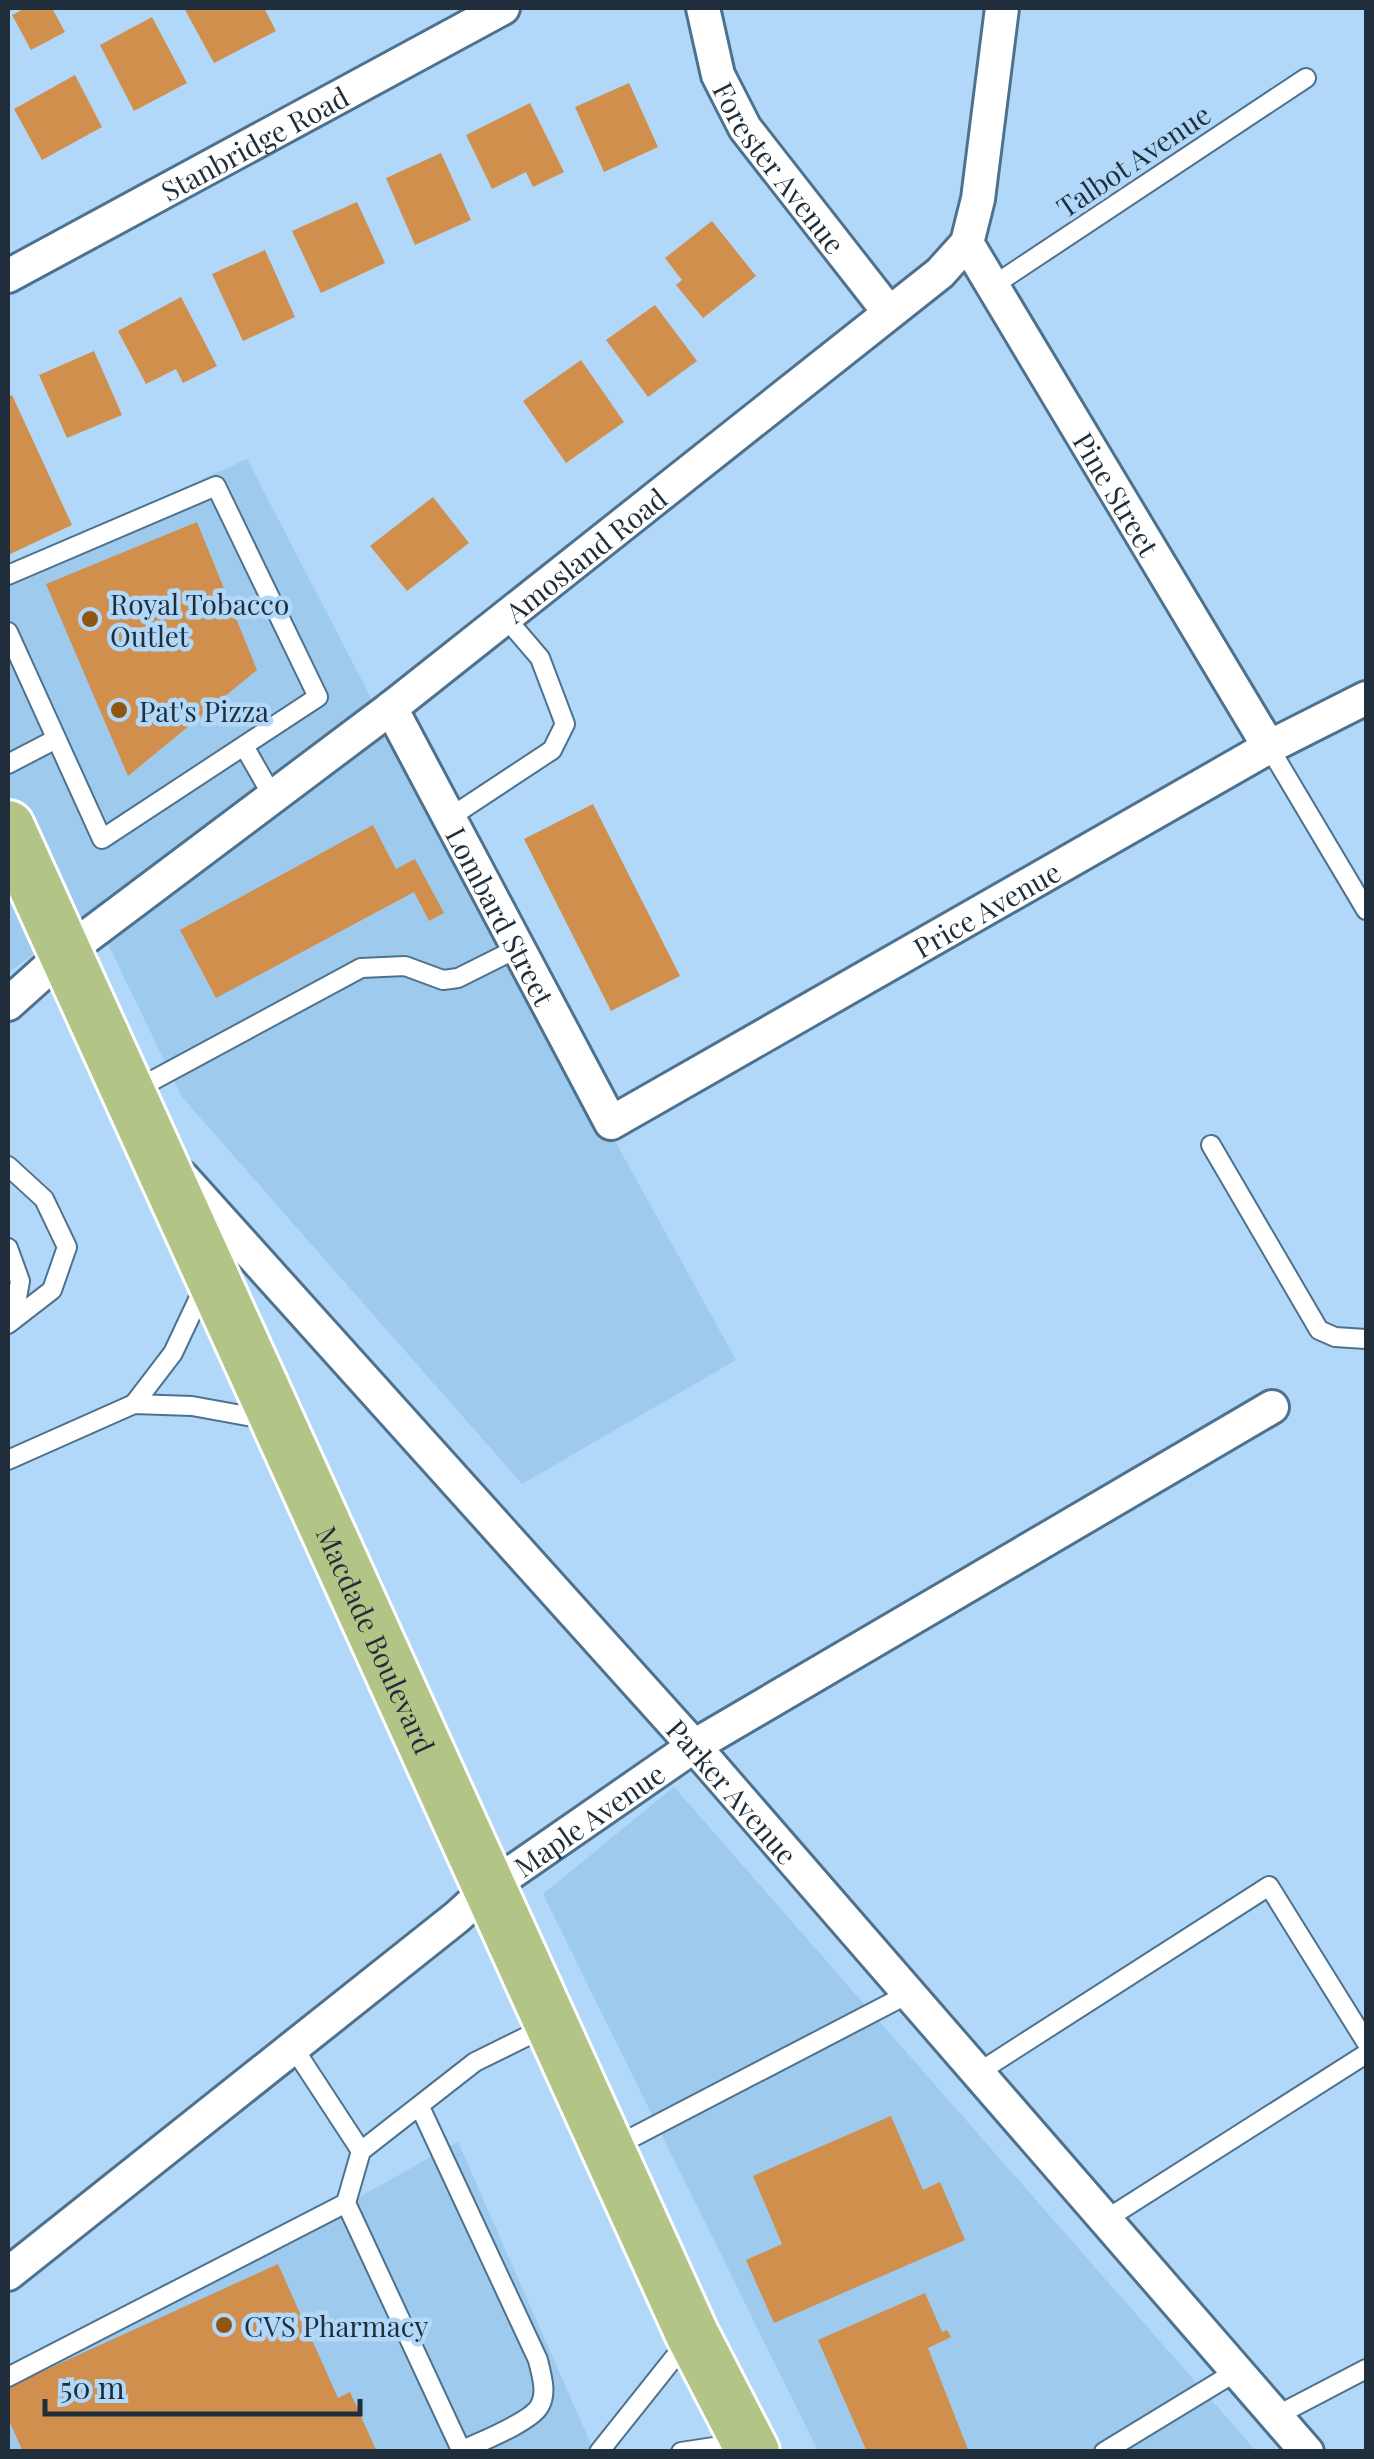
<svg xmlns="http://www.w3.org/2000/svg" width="1374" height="2459" viewBox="0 0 1374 2459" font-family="'Playfair Display',serif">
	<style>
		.built { fill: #9dcaed }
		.building { fill: #d18f4e }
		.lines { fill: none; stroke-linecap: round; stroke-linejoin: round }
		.lane-casing { stroke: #4e728e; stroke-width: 22 }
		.street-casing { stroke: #4e728e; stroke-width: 38 }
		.primary-casing { stroke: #fff; stroke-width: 58 }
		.lane { stroke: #fff; stroke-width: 18 }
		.street { stroke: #fff; stroke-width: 32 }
		.primary { stroke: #b3c487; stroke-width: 52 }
		.poi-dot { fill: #8f5511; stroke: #b1d8f8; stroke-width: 4 }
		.labels { text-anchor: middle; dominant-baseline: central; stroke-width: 9; stroke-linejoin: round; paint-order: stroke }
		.street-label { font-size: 28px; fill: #1f2e3a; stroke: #b1d8f8 }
		.poi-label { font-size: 28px; fill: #1f2e3a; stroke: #b1d8f8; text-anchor: start }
	</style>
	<rect width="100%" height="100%" fill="#b1d8f8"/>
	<g class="built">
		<path d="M 247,459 L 386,727 L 736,1360 L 522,1484 L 182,1097 L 92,911 L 8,973 L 8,567 Z"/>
		<path d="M 674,1787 L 1256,2451 L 818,2451 L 543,1894 Z"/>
		<path d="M 458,2142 L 594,2451 L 8,2452 L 8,2375 L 277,2243 Z"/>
	</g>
	<g class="building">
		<path d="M 26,8 L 52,8 L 65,32 L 31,50 L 12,15 Z"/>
		<path d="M 184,8 L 264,8 L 276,31 L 214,63 Z"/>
		<path d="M 152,17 L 187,83 L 134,111 L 100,45 Z"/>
		<path d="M 75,75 L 102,127 L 42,160 L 14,109 Z"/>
		<path d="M 629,83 L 658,147 L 604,172 L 575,107 Z"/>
		<path d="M 530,103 L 564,172 L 533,187 L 526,172 L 492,189 L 466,135 Z"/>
		<path d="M 441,153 L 471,220 L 415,245 L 386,178 Z"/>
		<path d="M 357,202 L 385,263 L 321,293 L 292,231 Z"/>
		<path d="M 712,221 L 756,276 L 703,318 L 676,285 L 682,280 L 665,258 Z"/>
		<path d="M 265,250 L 295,317 L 243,341 L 212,274 Z"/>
		<path d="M 181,297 L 217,366 L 183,383 L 176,369 L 146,384 L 118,331 Z"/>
		<path d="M 655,305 L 697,361 L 648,397 L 606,340 Z"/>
		<path d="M 94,351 L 122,415 L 67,438 L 39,375 Z"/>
		<path d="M 581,360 L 624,422 L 566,463 L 523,401 Z"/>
		<path d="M 12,395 L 72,525 L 8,555 L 8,397 Z"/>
		<path d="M 433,497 L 469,543 L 407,591 L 370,546 Z"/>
		<path d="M 197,522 L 257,670 L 128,776 L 46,584 Z"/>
		<path d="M 593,804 L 680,976 L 611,1011 L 524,839 Z"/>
		<path d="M 373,825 L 396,869 L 415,859 L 444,913 L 429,921 L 414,892 L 216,998 L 180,930 Z"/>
		<path d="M 891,2116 L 923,2190 L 940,2182 L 965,2240 L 774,2323 L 746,2260 L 782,2244 L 753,2176 Z"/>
		<path d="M 278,2264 L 338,2398 L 350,2392 L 377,2452 L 23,2452 L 8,2418 L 8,2387 Z"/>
		<path d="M 925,2293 L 942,2332 L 947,2330 L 951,2337 L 928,2348 L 969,2452 L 867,2452 L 818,2340 Z"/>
	</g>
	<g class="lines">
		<defs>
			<g id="lane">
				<path d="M 991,287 L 1306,78"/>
				<path d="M 8,575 L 216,486 L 318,697 L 102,839 L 8,632"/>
				<path d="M 244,746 L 273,797"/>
				<path d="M 1269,747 L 1366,910"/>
				<path d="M 8,764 L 56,739"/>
				<path d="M 449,818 L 552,750 L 565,724 L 540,658 L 505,617"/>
				<path d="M 135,1090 L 361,968 L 405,966 L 443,980 L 458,978 L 518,948"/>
				<path d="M 1211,1145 L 1319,1330 L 1335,1337 L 1366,1339"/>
				<path d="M 8,1166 L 44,1199 L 67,1247 L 52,1290 L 8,1324"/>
				<path d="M 8,1248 L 20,1281 L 13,1320"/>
				<path d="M 134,1404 L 173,1353 L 205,1285"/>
				<path d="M 8,1460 L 134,1404 L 192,1406 L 269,1420"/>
				<path d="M 293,2047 L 361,2151"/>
				<path d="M 979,2072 L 1269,1886 L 1366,2042"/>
				<path d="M 420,2107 L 538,2360 C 541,2374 548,2393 539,2407 C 529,2423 479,2442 461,2451"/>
				<path d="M 614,2147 L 910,1993"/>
				<path d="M 1105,2220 L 1366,2054"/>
				<path d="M 8,2377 L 346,2203"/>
				<path d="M 1276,2416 L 1366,2369"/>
				<path d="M 462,2452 L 346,2203 L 361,2151 L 475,2062 L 548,2026"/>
				<path d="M 599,2452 L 689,2339"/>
				<path d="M 681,2452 L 740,2443"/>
				<path d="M 1104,2452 L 1237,2371"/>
			</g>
			<g id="street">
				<path id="s1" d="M 703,8 L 718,75 L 745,128 L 888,311"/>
				<path id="s2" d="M 967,243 L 1269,747"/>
				<path id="s3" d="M 8,276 L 503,8"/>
				<path id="s4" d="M 391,708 L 611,1123 L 1269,747 L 1366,698"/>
				<path id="s5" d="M 8,1004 L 65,953 L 391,708 L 940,273 L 967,243 L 978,199 L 1002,8"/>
				<path id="s6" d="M 182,1177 L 694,1746 L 1307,2452"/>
				<path id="s7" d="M 8,2274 L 457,1917 L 489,1888 L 694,1746 L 1272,1407"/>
			</g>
			<g id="primary">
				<path id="s8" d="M 8,827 L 692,2334 L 753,2452"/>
			</g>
		</defs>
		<use href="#lane" class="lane-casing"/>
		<use href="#street" class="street-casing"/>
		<use href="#primary" class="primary-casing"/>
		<use href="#lane" class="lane"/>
		<use href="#street" class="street"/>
		<use href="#primary" class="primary"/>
	</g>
	<g class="poi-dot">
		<circle cx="90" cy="619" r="10"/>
		<circle cx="119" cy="710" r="10"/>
		<circle cx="224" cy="2325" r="10"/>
	</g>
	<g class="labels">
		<g class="street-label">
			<text stroke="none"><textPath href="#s3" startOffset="280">Stanbridge Road</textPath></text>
			<text transform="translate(1133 160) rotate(-34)">Talbot Avenue</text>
			<text stroke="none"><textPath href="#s1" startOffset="180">Forester Avenue</textPath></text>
			<text stroke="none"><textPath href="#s2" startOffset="292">Pine Street</textPath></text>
			<text stroke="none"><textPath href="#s5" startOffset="732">Amosland Road</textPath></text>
			<text stroke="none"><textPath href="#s4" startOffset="902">Price Avenue</textPath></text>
			<text stroke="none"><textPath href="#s4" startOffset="235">Lombard Street</textPath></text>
			<text stroke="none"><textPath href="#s8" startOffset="892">Macdade Boulevard</textPath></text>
			<text stroke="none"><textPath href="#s6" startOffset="825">Parker Avenue</textPath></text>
			<text stroke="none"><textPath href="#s7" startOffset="738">Maple Avenue</textPath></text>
		</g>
		<g class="poi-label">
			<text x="110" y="603">Royal Tobacco<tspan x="110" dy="32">Outlet</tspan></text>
			<text x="139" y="710">Pat's Pizza</text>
			<text x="244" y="2325">CVS Pharmacy</text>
		</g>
	</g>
	<rect width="1374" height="2459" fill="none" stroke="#1f2e3a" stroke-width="20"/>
	<path d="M45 2399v15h315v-15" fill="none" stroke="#1f2e3a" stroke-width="5"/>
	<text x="60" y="2399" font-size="30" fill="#1f2e3a" stroke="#b1d8f8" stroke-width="8" paint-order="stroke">50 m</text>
</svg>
